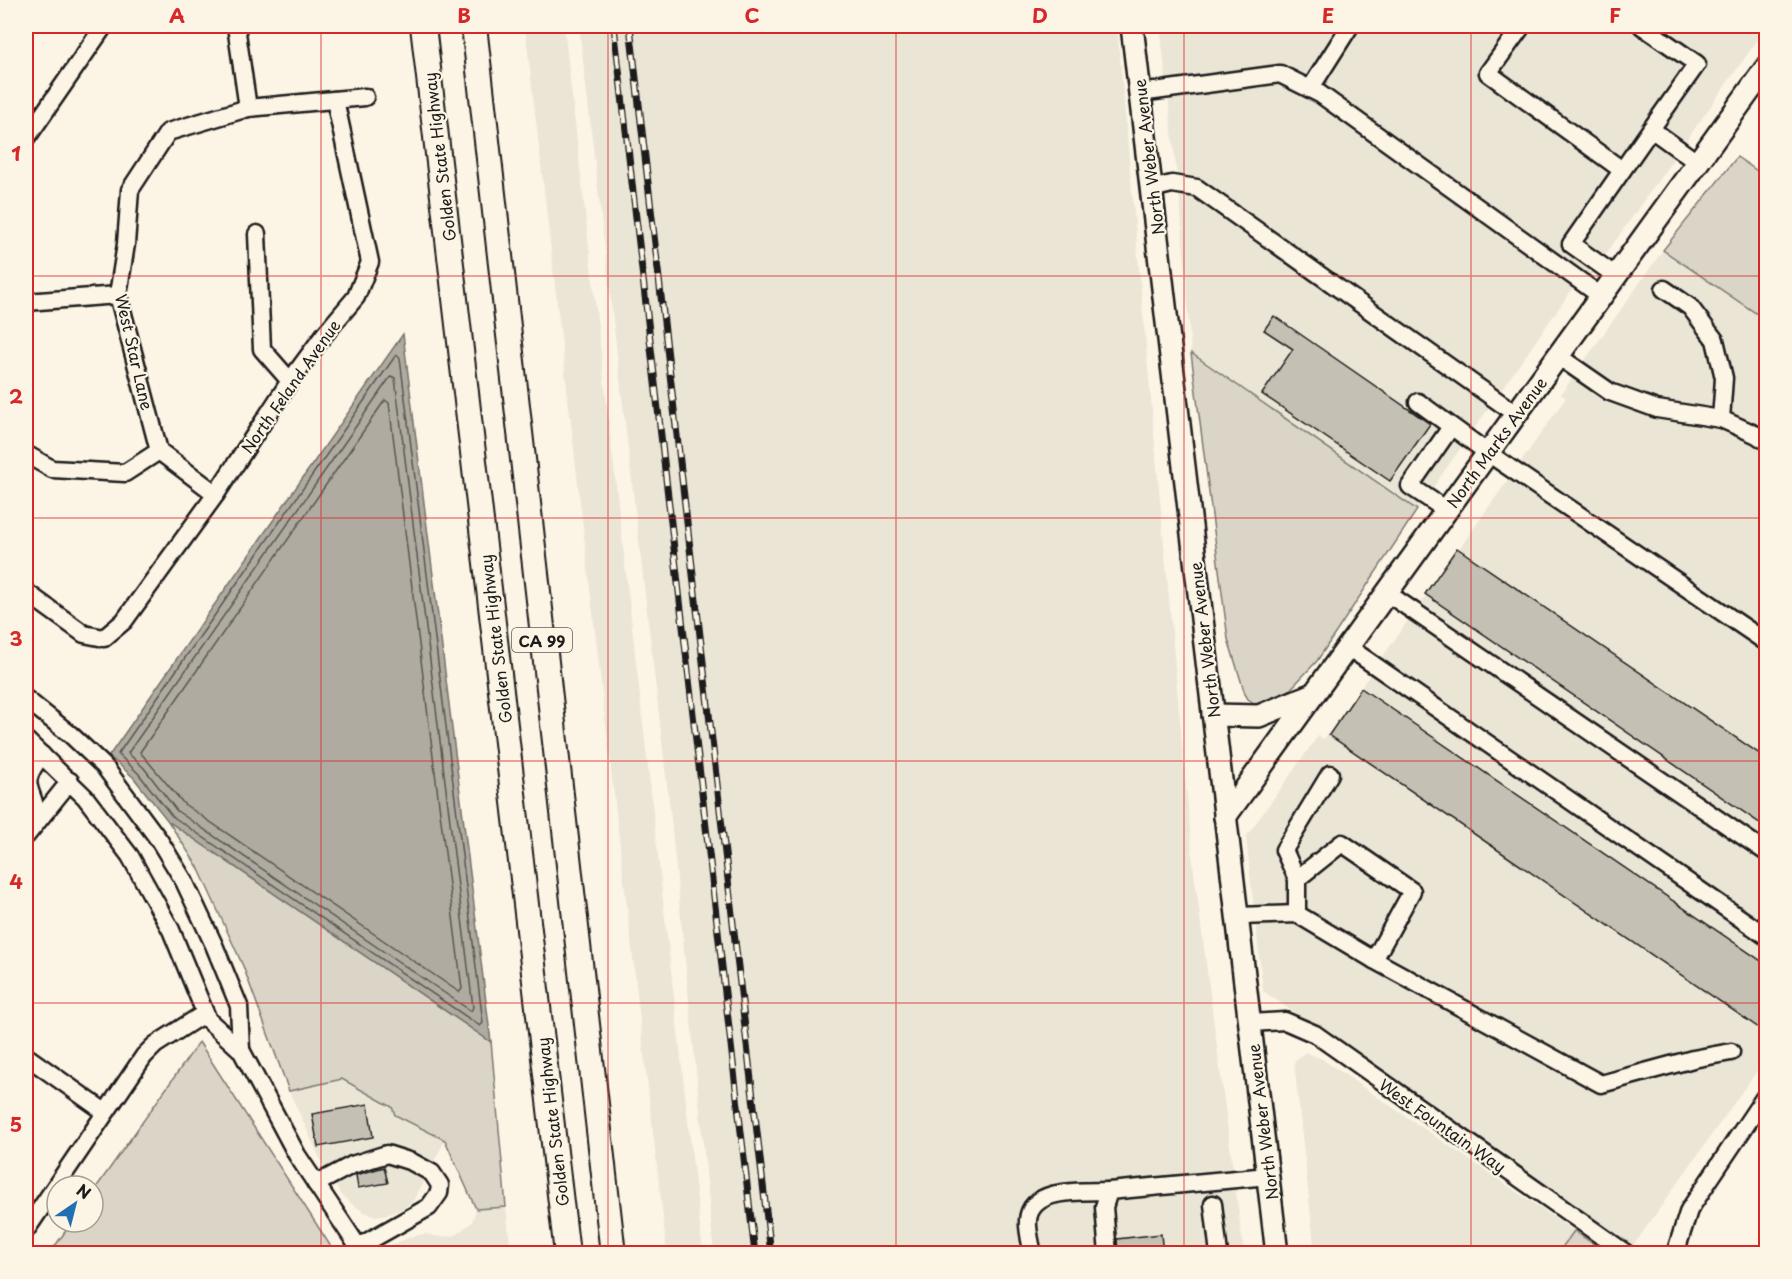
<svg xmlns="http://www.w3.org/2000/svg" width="1792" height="1279" viewBox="0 0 1792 1279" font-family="'Playpen Sans',sans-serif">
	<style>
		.built { fill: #ebe5d6 }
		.green { fill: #dbd5c8; stroke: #7c7872; stroke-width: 1.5 }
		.water { fill: #b0aba1; stroke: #75726c; stroke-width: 1.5 }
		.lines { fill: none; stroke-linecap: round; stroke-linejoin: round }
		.shore { stroke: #575551; stroke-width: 1.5 }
		.building { fill: #c4c0b3; stroke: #1c1c1c; stroke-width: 1.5 }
		.minor-casing { stroke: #1c1c1c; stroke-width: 21 }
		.major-casing { stroke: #1c1c1c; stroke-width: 26 }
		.highway-casing { stroke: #1c1c1c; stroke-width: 28 }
		.minor { stroke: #fcf5e5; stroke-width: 16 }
		.major { stroke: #fcf5e5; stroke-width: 21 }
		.highway { stroke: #fcf5e5; stroke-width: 24 }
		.rail-casing { stroke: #1c1c1c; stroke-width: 7 }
		.rail { stroke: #fcf5e5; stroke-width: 4.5; stroke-dasharray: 14; stroke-linecap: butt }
		.grid { fill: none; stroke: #d62828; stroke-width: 1.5; stroke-opacity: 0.55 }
		.labels { text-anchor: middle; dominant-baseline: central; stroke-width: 4.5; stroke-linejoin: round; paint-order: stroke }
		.shield { fill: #fcf5e5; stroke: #5f5d58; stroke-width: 1.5 }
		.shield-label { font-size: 15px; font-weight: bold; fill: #1c1c1c }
		.street-label { font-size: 16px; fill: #1c1c1c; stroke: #fcf5e5 }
		.neatline { fill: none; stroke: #d62828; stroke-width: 2 }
		.grid-label { font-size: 20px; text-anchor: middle; font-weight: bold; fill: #d62828 }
	</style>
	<rect width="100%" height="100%" fill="#fcf5e5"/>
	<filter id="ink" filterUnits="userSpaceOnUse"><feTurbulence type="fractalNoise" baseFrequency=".0167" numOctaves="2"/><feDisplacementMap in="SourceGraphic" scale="12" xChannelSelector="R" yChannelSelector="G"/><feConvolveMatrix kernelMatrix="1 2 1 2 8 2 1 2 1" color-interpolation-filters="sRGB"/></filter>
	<g filter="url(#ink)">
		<g class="built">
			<path d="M 525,26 L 564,26 L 703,1253 L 667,1253 Z"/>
			<path d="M 579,26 L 1117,26 L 1193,864 L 1244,1253 L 714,1253 L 671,819 Z"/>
			<path d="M 1160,26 L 1766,26 L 1766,28 L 1589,278 L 1583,274 L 1417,510 L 1191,353 L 1181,211 Z"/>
			<path d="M 1663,250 L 1766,320 L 1766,1058 L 1633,1246 L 1263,991 L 1246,837 L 1318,736 L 1324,739 L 1464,542 L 1566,398 L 1561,394 Z"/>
			<path d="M 1305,1052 L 1322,1059 L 1574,1231 L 1558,1253 L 1315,1253 L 1294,1062 Z"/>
			<path d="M 342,1078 L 392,1107 L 395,1115 L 445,1140 L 414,1200 L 403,1209 L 389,1214 L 376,1216 L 364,1212 L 353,1205 L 341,1194 L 323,1165 L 289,1091 Z"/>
			<path d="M 506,1207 L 511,1253 L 381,1254 L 382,1249 L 413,1236 L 425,1234 L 441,1237 L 456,1235 L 472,1222 L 476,1209 Z"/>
		</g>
		<g class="green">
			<path d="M 1737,157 L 1766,177 L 1766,320 L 1663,250 Z"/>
			<path d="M 1191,353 L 1417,510 L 1317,661 L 1282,698 L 1257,705 L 1248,699 L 1245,694 L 1228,639 Z"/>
			<path d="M 168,821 L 491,1042 L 506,1207 L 476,1209 L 445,1140 L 395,1115 L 392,1107 L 342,1079 L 289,1091 L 243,966 L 198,867 Z"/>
			<path d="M 199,1042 L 335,1253 L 50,1253 L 72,1222 L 93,1222 L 93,1192 Z"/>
			<path d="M 1574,1231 L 1607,1253 L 1558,1253 Z"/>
		</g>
		<path class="water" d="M 403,334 L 491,1042 L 168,821 L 133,777 L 109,756 Z"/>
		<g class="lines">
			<g class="shore">
				<path d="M 396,355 L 400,358 L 483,1023 L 480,1026 L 172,816 L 138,773 L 118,754 Z"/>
				<path d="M 391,376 L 395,378 L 473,1007 L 471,1011 L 177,811 L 144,768 L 128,753 Z"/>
				<path d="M 385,400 L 389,403 L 462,989 L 459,992 L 184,804 L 140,752 Z"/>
			</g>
		</g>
		<g class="building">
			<path d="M 1274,316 L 1430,424 L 1390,481 L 1262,394 L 1293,349 L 1264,330 Z"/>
			<path d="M 1457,548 L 1767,759 L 1767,828 L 1425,594 Z"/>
			<path d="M 1361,688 L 1767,965 L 1767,1018 L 1759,1028 L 1329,735 Z"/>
			<path d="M 368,1104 L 373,1137 L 318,1147 L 312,1114 Z"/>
			<path d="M 384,1167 L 388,1183 L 358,1188 L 356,1175 Z"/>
			<path d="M 1161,1234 L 1163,1254 L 1118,1254 L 1117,1239 Z"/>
		</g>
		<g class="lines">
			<defs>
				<g id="minor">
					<path d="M 236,26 L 248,108"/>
					<path d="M 1522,26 L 1488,73 L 1622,170"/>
					<path d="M 1642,26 L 1697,64 L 1651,129"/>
					<path d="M 1310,89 L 1350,26"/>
					<path d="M 1140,93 L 1280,74 L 1320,94 L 1601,296"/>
					<path d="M 26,139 L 104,26"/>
					<path d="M 1151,189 L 1172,184 L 1197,188 L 1516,414"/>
					<path d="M 257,234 L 262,349 L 290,381"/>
					<path d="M 1616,276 L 1571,244 L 1651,129 L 1698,163"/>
					<path d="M 1664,289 L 1690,307 L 1715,340 L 1724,378 L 1721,419"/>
					<path d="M 26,302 L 118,295"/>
					<path d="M 1558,356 L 1610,392 L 1657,409 L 1721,419 L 1757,435 L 1766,441"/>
					<path d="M 1418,402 L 1488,453 L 1766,642"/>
					<path d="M 26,454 L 52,469 L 125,473 L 159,451"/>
					<path d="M 216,494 L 159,451 L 118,295 L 126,244 L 130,190 L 168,132 L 248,108 L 365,97"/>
					<path d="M 1446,510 L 1410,486 L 1451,427"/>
					<path d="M 26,592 L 84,634 L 104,638 L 124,621 L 216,494 L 290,381 L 324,335 L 356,297 L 370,262 L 335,100"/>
					<path d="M 1387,593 L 1766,852"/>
					<path d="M 1348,647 L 1766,936"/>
					<path d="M 26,699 L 71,735 L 104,766 L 159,840 L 184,881 L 214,945 L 239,1006 L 241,1050"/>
					<path d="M 26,740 L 85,797 L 130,856 L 171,930 L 208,1020 L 241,1050 L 297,1155 L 355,1242 L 361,1254"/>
					<path d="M 37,821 C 36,786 15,789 42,755"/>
					<path d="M 26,836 L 70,781"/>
					<path d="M 1297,879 L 1342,843 L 1412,891 L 1374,960"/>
					<path d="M 1297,914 L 1297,879 L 1284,850 L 1330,774"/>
					<path d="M 1239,916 L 1297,914 L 1374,960 L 1601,1084 L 1693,1059 L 1731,1052"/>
					<path d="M 1251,1023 L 1285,1021 L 1315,1034 L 1627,1254"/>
					<path d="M 26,1056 L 105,1112"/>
					<path d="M 316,1184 L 352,1165 L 387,1154 L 412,1162 L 432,1173 L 440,1185 L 439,1193 L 429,1207 L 358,1247"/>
					<path d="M 1213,1204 L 1219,1254"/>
					<path d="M 26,1230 L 144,1056 L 155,1045 L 205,1013"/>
					<path d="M 1033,1254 C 1031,1244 1027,1230 1028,1220 C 1031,1186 1085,1192 1109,1191"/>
					<path d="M 1108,1254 L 1104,1207 L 1109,1191 L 1268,1176"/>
					<path d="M 1675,1254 L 1689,1210 L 1766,1095"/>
				</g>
				<g id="major">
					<path d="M 1132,26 L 1277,1254"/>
					<path d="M 1213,715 L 1259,716 L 1313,694"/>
					<path d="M 1225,817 L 1766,68"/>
				</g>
				<g id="highway">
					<path d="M 423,26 L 567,1254"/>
					<path d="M 474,26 L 613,1254"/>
				</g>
			</defs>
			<use href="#minor" class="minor-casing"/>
			<use href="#major" class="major-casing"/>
			<use href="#highway" class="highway-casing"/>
			<use href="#minor" class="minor"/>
			<use href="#major" class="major"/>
			<use href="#highway" class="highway"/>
			<defs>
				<g id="rail">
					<path d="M 614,26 L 755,1254"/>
					<path d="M 630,26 L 771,1254"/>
				</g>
			</defs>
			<use href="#rail" class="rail-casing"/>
			<use href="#rail" class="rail"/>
		</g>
	</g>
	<path class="grid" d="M 321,26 L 321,1254M 608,26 L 608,1254M 896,26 L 896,1254M 1184,26 L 1184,1254M 1471,26 L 1471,1254M 26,276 L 1766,276M 26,518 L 1766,518M 26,761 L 1766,761M 26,1003 L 1766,1003"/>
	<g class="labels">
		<rect class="shield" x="512" y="628" width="60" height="24" rx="4.5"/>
		<g class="shield-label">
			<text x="542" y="640">CA 99</text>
		</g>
		<g class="street-label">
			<text transform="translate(439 157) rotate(-97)">Golden State Highway</text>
			<text transform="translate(1148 157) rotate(-97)">North Weber Avenue</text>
			<text transform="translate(135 352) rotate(77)">West Star Lane</text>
			<text transform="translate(290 386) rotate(-55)">North Feland Avenue</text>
			<text transform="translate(1496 442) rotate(-54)">North Marks Avenue</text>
			<text transform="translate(495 639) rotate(-97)">Golden State Highway</text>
			<text transform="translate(1204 640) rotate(-97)">North Weber Avenue</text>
			<text transform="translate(552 1122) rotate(-97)">Golden State Highway</text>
			<text transform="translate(1262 1122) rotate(-97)">North Weber Avenue</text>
			<text transform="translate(1443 1125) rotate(35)">West Fountain Way</text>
		</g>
	</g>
	<rect width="1792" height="1279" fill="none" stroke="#fcf5e5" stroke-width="66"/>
	<g transform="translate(75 1204) rotate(35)"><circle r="28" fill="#fcf5e5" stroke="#a29e95" stroke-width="1.5"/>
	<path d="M0-4.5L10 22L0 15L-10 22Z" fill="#1f6fb2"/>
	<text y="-9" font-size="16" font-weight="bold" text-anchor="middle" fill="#1c1c1c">N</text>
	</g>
	<rect x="33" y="33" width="1726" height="1213" class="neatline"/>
	<g class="grid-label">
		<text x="177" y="23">A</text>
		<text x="464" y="23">B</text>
		<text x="752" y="23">C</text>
		<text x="1040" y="23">D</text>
		<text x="1328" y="23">E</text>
		<text x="1615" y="23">F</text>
		<text x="16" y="161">1</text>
		<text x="16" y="404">2</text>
		<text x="16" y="646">3</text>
		<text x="16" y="889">4</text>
		<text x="16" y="1132">5</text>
	</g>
</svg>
